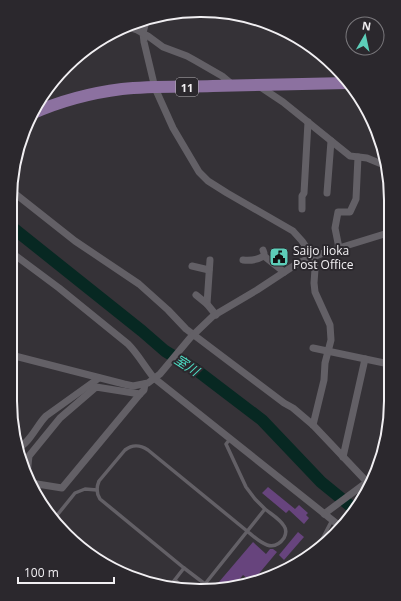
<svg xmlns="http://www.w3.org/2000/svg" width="401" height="601" viewBox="0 0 401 601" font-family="'Open Sans','Noto Sans JP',sans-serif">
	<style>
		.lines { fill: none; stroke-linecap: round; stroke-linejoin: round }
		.river { stroke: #072822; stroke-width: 12 }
		.building { fill: #67447d }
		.service { stroke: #636066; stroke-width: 3.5 }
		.minor { stroke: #636066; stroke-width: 7 }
		.tertiary { stroke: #636066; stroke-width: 9 }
		.trunk { stroke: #8c71a0; stroke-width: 12 }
		.labels { text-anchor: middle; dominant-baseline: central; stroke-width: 4; stroke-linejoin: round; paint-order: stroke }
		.shield { fill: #2b282d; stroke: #b6b3b7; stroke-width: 1 }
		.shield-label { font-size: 11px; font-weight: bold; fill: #f1eff2 }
		.poi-label { font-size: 12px; fill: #f1eff2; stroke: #2b282d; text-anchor: start }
		.water-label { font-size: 13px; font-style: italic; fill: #4cdfc5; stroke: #2b282d }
		.rim { fill: none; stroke: #f1eff2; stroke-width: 2 }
	</style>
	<rect width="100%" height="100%" fill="#353237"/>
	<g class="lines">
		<path class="river" d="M 13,228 L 142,331 L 165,351 L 195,369 L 262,420 L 321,482 L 354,509"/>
	</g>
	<g class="building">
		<path d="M 281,250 L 286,259 L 280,262 L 273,257 L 272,254 Z"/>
		<path d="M 268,487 L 295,509 L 299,505 L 308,513 L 306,515 L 309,518 L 304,524 L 289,510 L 286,513 L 262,493 Z"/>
		<path d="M 298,532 L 304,537 L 284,560 L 279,555 Z"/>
		<path d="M 253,542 L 266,554 L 270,549 L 273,549 L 277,552 L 252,582 L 243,575 L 232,588 L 213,589 Z"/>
	</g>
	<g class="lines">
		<g class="service">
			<path d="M 230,439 L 226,444 L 246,487 L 255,499 L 265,509 L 205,584 L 184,568 L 100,499 C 96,493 96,488 99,481 L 125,450 C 133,444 140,445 148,450 L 247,531 C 258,540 272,555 284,538 C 286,534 287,530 284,526 C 280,519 271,514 265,509"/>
			<path d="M 54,519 L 75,493 L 85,489 L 97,490"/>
			<path d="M 317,549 L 332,520"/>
			<path d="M 175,580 L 188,591"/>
			<path d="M 170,586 L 184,568"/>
		</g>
		<g class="minor">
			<path d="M 146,21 L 143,33 L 144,42 L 155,88 L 173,128 L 199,172 L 208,181 L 227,193 L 293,231 L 302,241 L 308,250 L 312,258 L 314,263 L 315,269 L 314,283 L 315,292 L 330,325 L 331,340 L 325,363 L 324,380 L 313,425"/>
			<path d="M 125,26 L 137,30 L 148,36 L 163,47 L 187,56 L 196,61 L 222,76 L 234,86"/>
			<path d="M 259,86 L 283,102 L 350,156 L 367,158 L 384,165"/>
			<path d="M 13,192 L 75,241 L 139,284 L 168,310 L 186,329 L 284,403 L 293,408 L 313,425 L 367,482 L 324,514"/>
			<path d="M 327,193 L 331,141"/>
			<path d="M 302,209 L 302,196 L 304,193 L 308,122"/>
			<path d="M 387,234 L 390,262"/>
			<path d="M 339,248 L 335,228 L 338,212 L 350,212 L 356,199 L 358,157"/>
			<path d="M 12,253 L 59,288 L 128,344 C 138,354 145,367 154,378 L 341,527"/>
			<path d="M 264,256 L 284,272"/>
			<path d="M 210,260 L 207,304 L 216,315"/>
			<path d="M 243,260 C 251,261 257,260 264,256 L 264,253 L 263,250"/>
			<path d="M 192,266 L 209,270"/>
			<path d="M 196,295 L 207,304"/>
			<path d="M 313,348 L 389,364"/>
			<path d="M 11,355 L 124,384 L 133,386 L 148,383 L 160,374 L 190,338 L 213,316 L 257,290 L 298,263 L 326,252 L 391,232"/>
			<path d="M 387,438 L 387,437"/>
			<path d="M 18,448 C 29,444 37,425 46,416 L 99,378"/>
			<path d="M 343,457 L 365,359"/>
			<path d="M 27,475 L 29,456 L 60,418 L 96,387 L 140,394"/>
			<path d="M 31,483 L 62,488 L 140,394 L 144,390 L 145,384"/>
		</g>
		<path class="tertiary" d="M 367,482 L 371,486"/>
		<path class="trunk" d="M 31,114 C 60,101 90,93 122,89 C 152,86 183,87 213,86 C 258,85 302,84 347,83"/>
	</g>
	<defs>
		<symbol id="civic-square" viewBox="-11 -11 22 22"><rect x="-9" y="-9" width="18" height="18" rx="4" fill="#5dceb9" stroke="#2b282d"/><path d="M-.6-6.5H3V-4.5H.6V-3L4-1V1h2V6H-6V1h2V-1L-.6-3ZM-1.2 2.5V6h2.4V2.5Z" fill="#111"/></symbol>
	</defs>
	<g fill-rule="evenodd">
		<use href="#civic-square" x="268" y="246" width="22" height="22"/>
	</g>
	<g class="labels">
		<rect class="shield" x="176" y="78" width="22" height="18" rx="3"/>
		<g class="shield-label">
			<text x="187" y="87">11</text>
		</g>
		<g class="poi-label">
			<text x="293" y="250">Saijo Iioka<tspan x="293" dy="14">Post Office</tspan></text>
		</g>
		<g class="water-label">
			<text transform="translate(187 365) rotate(33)">室川</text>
		</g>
	</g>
	<path d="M0 0H401V601H0ZM200 17H201A183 183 0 0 1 384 200V401A183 183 0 0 1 201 584H200A183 183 0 0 1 17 401V200A183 183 0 0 1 200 17Z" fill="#2b282d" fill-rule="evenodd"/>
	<path class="rim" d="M200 17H201A183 183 0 0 1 384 200V401A183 183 0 0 1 201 584H200A183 183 0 0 1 17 401V200A183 183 0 0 1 200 17Z"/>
	<g transform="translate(365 36) rotate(9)"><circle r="19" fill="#2b282d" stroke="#7a787c"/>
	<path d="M0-3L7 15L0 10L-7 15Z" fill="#5dceb9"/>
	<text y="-6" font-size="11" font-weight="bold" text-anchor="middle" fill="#f1eff2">N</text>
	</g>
	<path d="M18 577v6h96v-6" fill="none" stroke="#f1eff2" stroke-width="2"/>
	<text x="24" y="577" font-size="12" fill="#f1eff2" stroke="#2b282d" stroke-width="3" paint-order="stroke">100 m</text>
</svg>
